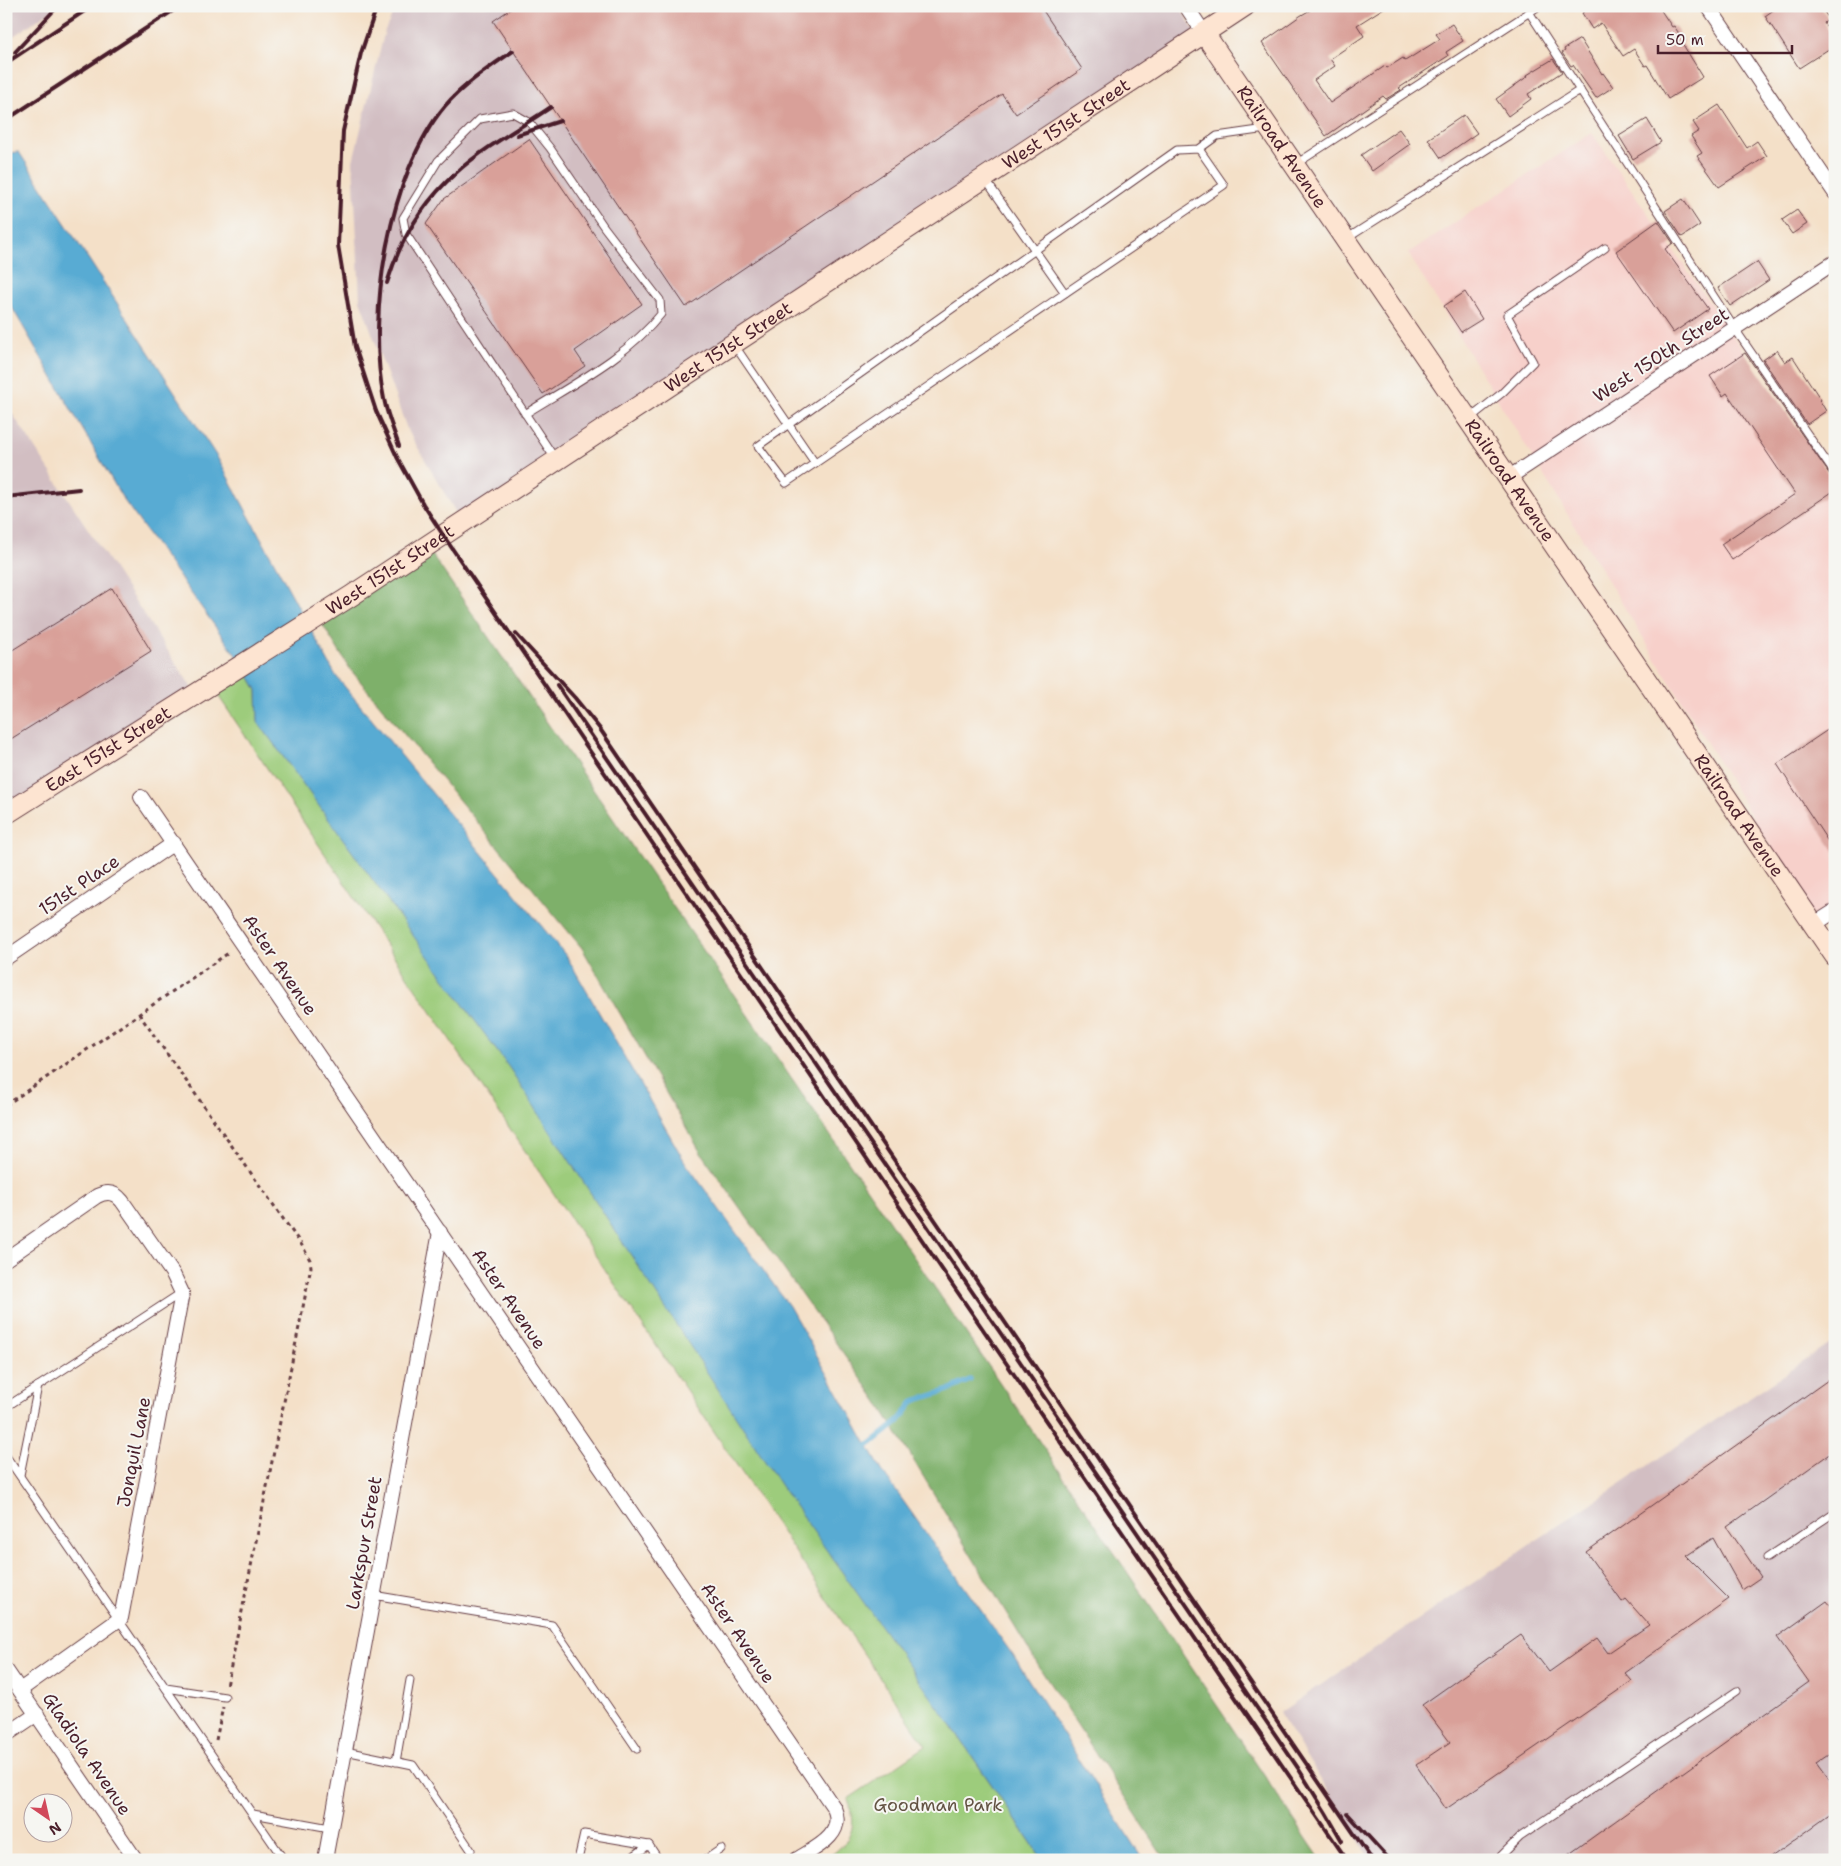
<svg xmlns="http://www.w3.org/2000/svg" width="1841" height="1866" viewBox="0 0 1841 1866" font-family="'Shantell Sans',sans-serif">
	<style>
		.built { fill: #f7d0ca }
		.industrial { fill: #d2bec2 }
		.green { fill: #9dcc7b; stroke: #747653 }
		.forest { fill: #7eb06b; stroke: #64684b }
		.water { fill: #58abd3; stroke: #51657f }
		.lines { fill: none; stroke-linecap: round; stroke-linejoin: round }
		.stream { stroke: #58abd3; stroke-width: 5.5 }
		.building { fill: #d9a099 }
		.lane-casing { stroke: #643c43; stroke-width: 9 }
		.street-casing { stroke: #643c43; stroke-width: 16 }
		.secondary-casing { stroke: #643c43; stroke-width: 22 }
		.path { stroke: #643c43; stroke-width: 3; stroke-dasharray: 4 4; stroke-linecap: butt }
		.lane { stroke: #fff; stroke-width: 7 }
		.street { stroke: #fff; stroke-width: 14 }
		.secondary { stroke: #fde4d1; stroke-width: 20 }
		.rail { stroke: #4a1f2b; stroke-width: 4 }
		.labels { text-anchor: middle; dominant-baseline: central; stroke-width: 4; stroke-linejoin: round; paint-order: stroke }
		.street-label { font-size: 18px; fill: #4a1f2b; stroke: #f6f6f2 }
		.park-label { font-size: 18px; fill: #635343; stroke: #f6f6f2 }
	</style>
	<rect width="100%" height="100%" fill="#f6f6f2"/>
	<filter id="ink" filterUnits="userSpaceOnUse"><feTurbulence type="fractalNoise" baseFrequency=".02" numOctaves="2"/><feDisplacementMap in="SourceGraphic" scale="10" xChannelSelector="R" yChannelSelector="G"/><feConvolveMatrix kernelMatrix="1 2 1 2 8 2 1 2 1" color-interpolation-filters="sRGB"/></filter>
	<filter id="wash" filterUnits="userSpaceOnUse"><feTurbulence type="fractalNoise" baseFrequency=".0096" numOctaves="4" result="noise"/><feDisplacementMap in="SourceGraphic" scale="20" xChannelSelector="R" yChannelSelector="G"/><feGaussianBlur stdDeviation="1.12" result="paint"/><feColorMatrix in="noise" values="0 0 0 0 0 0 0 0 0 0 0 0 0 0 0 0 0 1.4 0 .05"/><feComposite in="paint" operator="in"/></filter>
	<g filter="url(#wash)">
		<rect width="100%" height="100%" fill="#f4e0c8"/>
		<path class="built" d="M 1592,133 L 1835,483 L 1835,905 L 1814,918 L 1408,253 Z"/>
		<g class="industrial">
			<path d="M 6,6 L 58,6 L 6,41 Z"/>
			<path d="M 397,6 L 1179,6 L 1198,37 L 462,523 L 407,429 L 360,300 L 353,161 L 385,30 Z"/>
			<path d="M 6,404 L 198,697 L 6,816 Z"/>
			<path d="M 1835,1340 L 1835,1860 L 1371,1860 L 1279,1713 Z"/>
		</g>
		<path class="green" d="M 243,665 L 257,690 L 258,722 L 515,1071 L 953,1728 L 1043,1860 L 824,1860 C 850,1843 859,1829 848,1799 L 926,1746 L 211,685 Z"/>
		<path class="forest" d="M 426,546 L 992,1371 L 1321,1860 L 1166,1860 L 1041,1670 L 878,1402 L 701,1153 L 582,948 L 350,669 L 318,617 Z"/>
		<path class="water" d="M 19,152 L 217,457 L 336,676 L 567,957 L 685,1162 L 789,1306 L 884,1474 L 1012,1654 L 1143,1860 L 1043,1860 L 953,1728 L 781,1486 L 510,1069 L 258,722 L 257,690 L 243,665 L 123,499 L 6,297 L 6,153 Z"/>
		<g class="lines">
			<path class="stream" d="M 868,1446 L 898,1422 L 914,1401 L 949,1390 L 970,1380"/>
		</g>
		<g id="blocks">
			<g class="building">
				<path d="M 515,6 L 1040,6 L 1082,69 L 1016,114 L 1002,94 L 686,307 L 493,21 Z"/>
				<path d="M 1317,6 L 1387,6 L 1357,25 L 1364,36 L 1330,59 L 1335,66 L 1314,80 L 1330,103 L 1385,66 L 1387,68 L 1403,58 L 1405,61 L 1440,39 L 1436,34 L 1452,24 L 1463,41 L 1446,52 L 1448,56 L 1399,88 L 1401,90 L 1386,99 L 1383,96 L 1326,136 L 1262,43 L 1300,16 Z"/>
				<path d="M 1592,6 L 1658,6 L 1672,27 L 1674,26 L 1684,41 L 1682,43 L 1703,77 L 1668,99 L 1647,65 L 1645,66 L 1634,49 L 1623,56 L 1601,23 L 1592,29 L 1582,13 Z"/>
				<path d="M 1779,6 L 1820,6 L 1829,19 L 1824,23 L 1835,40 L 1835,45 L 1799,68 L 1765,16 Z"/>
				<path d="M 1580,39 L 1602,74 L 1603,73 L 1613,87 L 1596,98 L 1573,65 L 1571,66 L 1562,53 L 1565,51 L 1564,49 Z"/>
				<path d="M 1553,59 L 1562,72 L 1528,94 L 1531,99 L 1508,116 L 1496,99 L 1528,76 L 1527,75 Z"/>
				<path d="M 1719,105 L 1747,148 L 1757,141 L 1767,156 L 1719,187 L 1697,156 L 1702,153 L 1691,136 L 1699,131 L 1693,122 Z"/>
				<path d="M 1464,115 L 1477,133 L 1441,158 L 1428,139 Z"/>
				<path d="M 1647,119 L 1661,142 L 1633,159 L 1619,136 Z"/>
				<path d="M 1399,129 L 1410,144 L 1372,171 L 1361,155 Z"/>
				<path d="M 529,139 L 642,304 L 575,351 L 585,366 L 543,394 L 426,224 L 444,199 Z"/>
				<path d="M 1683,199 L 1700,225 L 1682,237 L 1665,211 Z"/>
				<path d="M 1797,210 L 1807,224 L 1792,234 L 1782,220 Z"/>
				<path d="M 1658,221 L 1673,243 L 1665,249 L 1708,309 L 1673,333 L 1616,251 Z"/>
				<path d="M 1757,262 L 1769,280 L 1730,306 L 1718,288 Z"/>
				<path d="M 1465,292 L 1482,319 L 1461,332 L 1444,306 Z"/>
				<path d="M 1777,350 L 1785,362 L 1793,357 L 1821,400 L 1820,401 L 1826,411 L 1807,424 L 1763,360 Z"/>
				<path d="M 1745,353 L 1835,482 L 1835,490 L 1732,560 L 1721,544 L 1795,494 L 1727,393 L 1723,396 L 1710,376 Z"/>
				<path d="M 112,588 L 151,651 L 6,742 L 6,654 Z"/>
				<path d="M 1829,729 L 1835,738 L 1835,852 L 1777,764 Z"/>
				<path d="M 1835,1375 L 1835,1450 L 1727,1527 L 1761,1577 L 1742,1590 L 1713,1538 L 1686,1556 L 1729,1599 L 1625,1673 L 1632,1681 L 1446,1809 L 1416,1765 L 1450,1742 L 1422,1705 L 1521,1635 L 1549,1672 L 1597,1638 L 1608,1653 L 1649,1625 L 1626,1599 L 1622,1602 L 1586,1552 Z"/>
				<path d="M 1827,1601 L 1835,1611 L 1835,1750 L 1816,1763 L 1835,1789 L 1835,1811 L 1767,1860 L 1561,1860 L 1809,1682 L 1777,1637 Z"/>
			</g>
		</g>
	</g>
	<g filter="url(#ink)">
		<use href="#blocks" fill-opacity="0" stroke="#643c43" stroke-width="1"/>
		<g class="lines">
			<defs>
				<g id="lane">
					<path d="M 1529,12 L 1735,329 L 1835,474"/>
					<path d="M 1199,149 L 1224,185 L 786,483 L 758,446 L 1177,150 L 1199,149 L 1217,136 L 1266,129"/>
					<path d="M 1296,164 L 1539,6"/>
					<path d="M 985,179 L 1065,293"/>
					<path d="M 1346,239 L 1580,90"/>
					<path d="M 735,346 L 815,463"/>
					<path d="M 525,414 C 571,385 627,357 661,314 L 660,300 L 604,227 L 550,148 L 529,122 L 513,113 L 480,119 L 438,161 L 403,218 L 406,234 L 420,255 L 552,454 L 555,459"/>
					<path d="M 1469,419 L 1502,393 L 1533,362 L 1507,315 L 1605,248"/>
					<path d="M 6,1407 L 181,1293"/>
					<path d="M 6,1456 L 284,1860"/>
					<path d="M 20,1475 L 38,1386"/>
					<path d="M 1767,1558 L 1835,1512"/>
					<path d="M 373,1595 L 552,1625 L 637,1749"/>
					<path d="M 166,1688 L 225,1697"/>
					<path d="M 345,1751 L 413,1765 L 471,1850"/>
					<path d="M 396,1762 L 410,1680"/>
					<path d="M 253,1814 L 330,1828"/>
					<path d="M 578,1860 L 584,1834 L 649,1845 L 659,1860"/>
					<path d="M 628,1860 L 649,1845"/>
					<path d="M 705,1860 L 721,1849"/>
					<path d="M 1497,1860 L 1520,1837 L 1737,1691"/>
				</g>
				<g id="street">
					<path d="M 1186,6 L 1204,33"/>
					<path d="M 1708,6 L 1835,193"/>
					<path d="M 1508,478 L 1835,262"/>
					<path d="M 141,797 L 834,1808 C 846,1835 815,1848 796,1860"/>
					<path d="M 1813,925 L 1835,911"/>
					<path d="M 6,958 L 174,843"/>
					<path d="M 6,1259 L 97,1196 C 107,1191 115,1192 122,1201 L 173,1274 L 182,1293 L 121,1618 L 20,1690"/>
					<path d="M 6,1670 L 136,1860"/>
					<path d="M 6,1735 L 37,1714"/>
					<path d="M 325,1860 L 440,1232"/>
				</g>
				<g id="secondary">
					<path id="s1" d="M 1204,33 L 1835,956"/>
					<path id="s2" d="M 6,814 L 351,596 L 1245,6"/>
				</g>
			</defs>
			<use href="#lane" class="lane-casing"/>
			<use href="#street" class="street-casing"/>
			<use href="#secondary" class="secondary-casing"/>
			<g class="path">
				<path d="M 139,1014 L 303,1247 L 310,1260 L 311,1267 L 227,1686"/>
				<path d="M 6,1105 L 230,952"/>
				<path d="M 216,1740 L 223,1707"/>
			</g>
			<use href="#lane" class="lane"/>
			<use href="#street" class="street"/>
			<use href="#secondary" class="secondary"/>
			<g class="rail">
				<path d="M 377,6 L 361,53 L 343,131 L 338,245 L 355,347 L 376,411 L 397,457 L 423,504 L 443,535 L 954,1287 L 1347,1860"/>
				<path d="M 15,52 L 58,6"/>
				<path d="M 6,63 L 92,6"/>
				<path d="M 6,120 L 180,6"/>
				<path d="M 517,135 L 560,121"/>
				<path d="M 387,283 C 400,240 423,202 457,172 C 485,147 520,128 551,107"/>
				<path d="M 399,446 C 394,431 387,415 384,399 C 366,315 389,172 445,106 C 464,84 490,67 513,51"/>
				<path d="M 6,497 L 79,489"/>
				<path d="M 516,634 L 575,698 L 600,729 L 1372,1860"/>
				<path d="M 557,685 L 1298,1768 L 1326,1813 L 1342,1841"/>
				<path d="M 1347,1813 L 1390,1860"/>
			</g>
		</g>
	</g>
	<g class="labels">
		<g class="street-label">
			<text stroke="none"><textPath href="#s2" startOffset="1265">West 151st Street</textPath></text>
			<text stroke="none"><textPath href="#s1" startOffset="138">Railroad Avenue</textPath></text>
			<text stroke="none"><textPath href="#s2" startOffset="860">West 151st Street</textPath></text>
			<text transform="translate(1661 355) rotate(-33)">West 150th Street</text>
			<text stroke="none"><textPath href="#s1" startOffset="542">Railroad Avenue</textPath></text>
			<text stroke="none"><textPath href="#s2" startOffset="455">West 151st Street</textPath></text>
			<text stroke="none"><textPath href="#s2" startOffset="121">East 151st Street</textPath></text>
			<text stroke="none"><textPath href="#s1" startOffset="948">Railroad Avenue</textPath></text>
			<text transform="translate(79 885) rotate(-34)">151st Place</text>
			<text transform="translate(280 965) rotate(56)">Aster Avenue</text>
			<text transform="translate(509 1299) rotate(56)">Aster Avenue</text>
			<text transform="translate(134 1452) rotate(-79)">Jonquil Lane</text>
			<text transform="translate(364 1543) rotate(-80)">Larkspur Street</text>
			<text transform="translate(738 1633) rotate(56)">Aster Avenue</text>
			<text transform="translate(87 1754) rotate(56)">Gladiola Avenue</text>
		</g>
		<g class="park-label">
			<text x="938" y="1805">Goodman Park</text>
		</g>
	</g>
	<rect width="1841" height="1866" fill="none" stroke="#f6f6f2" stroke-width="25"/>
	<g transform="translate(48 1818) rotate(146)"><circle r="24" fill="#f6f6f2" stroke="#b1a0a2"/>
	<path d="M0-4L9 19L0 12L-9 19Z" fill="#d1495b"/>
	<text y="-8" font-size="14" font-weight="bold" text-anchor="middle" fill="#4a1f2b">N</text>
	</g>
	<path d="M1658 45v8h134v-8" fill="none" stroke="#4a1f2b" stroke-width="2.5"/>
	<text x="1666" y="45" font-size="15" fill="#4a1f2b" stroke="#f6f6f2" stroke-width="4" paint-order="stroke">50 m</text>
</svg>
